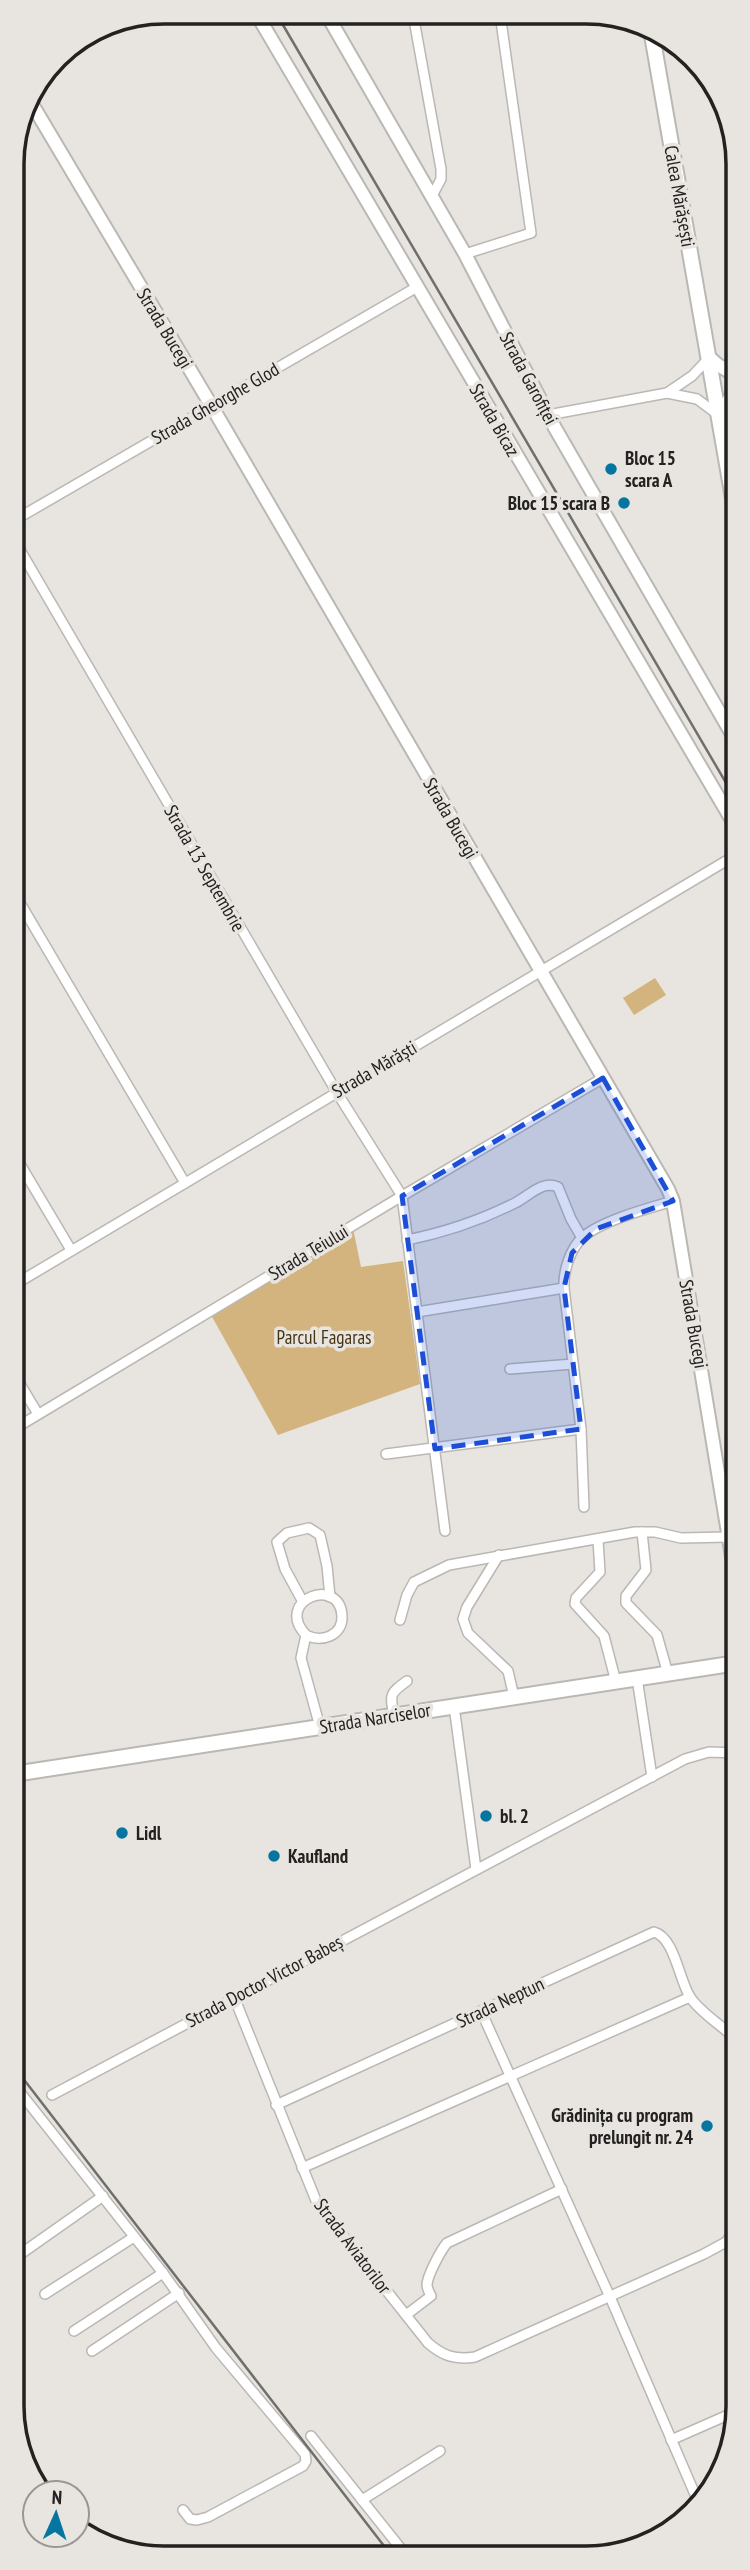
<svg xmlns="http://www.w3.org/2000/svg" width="750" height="2570" viewBox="0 0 750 2570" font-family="'PT Sans Narrow',sans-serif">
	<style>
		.green { fill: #d3b47f }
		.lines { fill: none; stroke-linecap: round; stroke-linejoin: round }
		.street-casing { stroke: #bab8b3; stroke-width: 12 }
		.secondary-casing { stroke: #bab8b3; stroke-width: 16 }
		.primary-casing { stroke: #bab8b3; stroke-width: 18 }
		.street { stroke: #fff; stroke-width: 9 }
		.secondary { stroke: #fff; stroke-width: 12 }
		.primary { stroke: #fff; stroke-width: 14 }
		.rail { stroke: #716f6c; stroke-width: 2.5 }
		.marked { fill: #1d4ed8; fill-opacity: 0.2; stroke: #1d4ed8; stroke-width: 5; stroke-dasharray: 14 9; stroke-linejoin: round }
		.poi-dot { fill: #0676a0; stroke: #e8e5e0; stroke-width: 2.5 }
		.labels { text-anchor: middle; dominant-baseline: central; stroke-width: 7; stroke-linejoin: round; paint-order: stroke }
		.street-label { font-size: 19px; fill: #232220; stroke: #e8e5e0 }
		.poi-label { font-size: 19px; font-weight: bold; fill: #232220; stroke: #e8e5e0; text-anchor: start }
		.park-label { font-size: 19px; fill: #463513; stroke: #e8e5e0 }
		.rim { fill: none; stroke: #232220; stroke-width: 3.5 }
	</style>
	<rect width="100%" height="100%" fill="#e8e5e0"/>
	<g class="green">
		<path d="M 655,978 L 666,995 L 634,1015 L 623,998 Z"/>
		<path d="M 353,1228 L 361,1267 L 403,1261 L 420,1384 L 278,1435 L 211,1315 Z"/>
	</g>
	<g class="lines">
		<defs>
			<g id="street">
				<path d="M 413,14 L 441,169 L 441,179 L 432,196"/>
				<path d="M 465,254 L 531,233 L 500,14"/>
				<path d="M 667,393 L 692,376 L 709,358"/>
				<path d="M 548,415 L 667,393 L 697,399 L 717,414"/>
				<path d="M 13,521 L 417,287"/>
				<path d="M 13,538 L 336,1091 L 402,1196 L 445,1531"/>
				<path d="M 13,891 L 185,1183"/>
				<path d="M 14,1154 L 71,1250"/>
				<path d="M 407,1240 C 447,1232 479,1221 515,1203 C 529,1196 542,1180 558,1187 L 571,1219 L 582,1238"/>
				<path d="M 14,1285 L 736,855"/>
				<path d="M 417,1312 L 564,1288"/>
				<path d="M 510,1369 L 573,1364"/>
				<path d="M 14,1374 L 38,1414"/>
				<path d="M 14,1429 L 402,1196 L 603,1078"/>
				<path d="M 386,1454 L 581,1429"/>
				<path d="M 584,1507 L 581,1429 L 564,1288 C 563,1272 570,1249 582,1238 C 600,1221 649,1208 673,1201"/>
				<path d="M 642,1532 L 646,1570 L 626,1596 L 626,1603 L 657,1635 L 668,1674"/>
				<path d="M 598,1540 L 600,1572 L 576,1598 L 575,1604 L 604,1636 L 616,1682"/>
				<path d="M 499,1555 L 467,1607 L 463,1619 L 468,1633 L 508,1671 L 514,1697"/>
				<path d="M 303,1602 L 285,1569 L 277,1542 L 287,1533 L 309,1528 L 320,1535 L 327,1566 L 330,1597"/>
				<path d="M 400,1620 L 407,1595 L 414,1582 L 449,1565 L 635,1532 L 655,1532 L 681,1538 L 728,1537"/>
				<path d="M 306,1635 C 321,1643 343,1636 342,1616 C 340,1575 273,1600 306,1635 L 301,1658 L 320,1727"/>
				<path d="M 637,1678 L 652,1777"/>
				<path d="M 454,1706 L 476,1869"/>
				<path d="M 394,1716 C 390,1694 389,1694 407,1681"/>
				<path d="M 234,1997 L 317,2203 L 428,2343 C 443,2356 455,2360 475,2357 L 704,2254 L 726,2242 L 737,2228"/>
				<path d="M 481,2011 L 610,2297 L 700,2506"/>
				<path d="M 15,2086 L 163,2273 L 216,2348 L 305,2454 L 306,2461 L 303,2466 L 208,2517 L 197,2520 L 190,2519 L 183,2510"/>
				<path d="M 52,2095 L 685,1759 L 709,1752 L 737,1753"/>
				<path d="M 276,2105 L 654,1932 C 675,1938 679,1980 690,1997 C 699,2011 718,2023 730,2034 L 737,2034"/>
				<path d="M 302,2168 L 690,1997"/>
				<path d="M 22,2253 L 103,2196"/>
				<path d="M 45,2294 L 134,2237"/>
				<path d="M 406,2315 L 431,2296 C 430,2294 427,2287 427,2285 C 427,2276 441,2250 447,2243 L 562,2189"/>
				<path d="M 74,2331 L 163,2273"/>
				<path d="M 92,2351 L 179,2293"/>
				<path d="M 311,2436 L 406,2555"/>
				<path d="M 671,2440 L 737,2411"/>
				<path d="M 362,2500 L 440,2451"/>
			</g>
			<g id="secondary">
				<path d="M 256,13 L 736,827"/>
				<path d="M 326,13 L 465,254 L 555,428 L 736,741"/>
				<path d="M 29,99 L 211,405 L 668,1189 L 673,1201 L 737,1587"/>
				<path d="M 709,357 L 718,365 L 735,375"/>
				<path d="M 719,416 L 735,389"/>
			</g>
			<g id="primary">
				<path d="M 652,35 L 735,510"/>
				<path d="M 14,1774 L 737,1663"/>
			</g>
		</defs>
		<use href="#street" class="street-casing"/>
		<use href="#secondary" class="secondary-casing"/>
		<use href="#primary" class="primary-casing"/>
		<use href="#street" class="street"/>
		<use href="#secondary" class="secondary"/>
		<use href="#primary" class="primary"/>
		<g class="rail">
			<path d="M 276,13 L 736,800"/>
			<path d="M 15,2068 L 391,2555"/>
		</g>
	</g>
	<path class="marked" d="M 603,1078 L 673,1201 L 596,1229 L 572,1253 L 564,1288 L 581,1429 L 435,1449 L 402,1196 Z"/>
	<g class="poi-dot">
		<circle cx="611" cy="469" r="7"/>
		<circle cx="624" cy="503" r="7"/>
		<circle cx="486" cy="1816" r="7"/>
		<circle cx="122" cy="1833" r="7"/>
		<circle cx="274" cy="1856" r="7"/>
		<circle cx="707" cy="2126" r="7"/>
	</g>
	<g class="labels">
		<g class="street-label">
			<text transform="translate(680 196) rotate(80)">Calea Mărășești</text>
			<text transform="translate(165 328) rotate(59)">Strada Bucegi</text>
			<text transform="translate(529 378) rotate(62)">Strada Garofiței</text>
			<text transform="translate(215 403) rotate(-30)">Strada Gheorghe Glod</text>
			<text transform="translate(495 420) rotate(60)">Strada Bicaz</text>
			<text transform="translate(451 818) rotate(60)">Strada Bucegi</text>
			<text transform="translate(205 868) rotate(60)">Strada 13 Septembrie</text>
			<text transform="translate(374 1069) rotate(-30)">Strada Mărăști</text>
			<text transform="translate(308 1252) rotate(-31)">Strada Teiului</text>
			<text transform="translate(694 1324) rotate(80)">Strada Bucegi</text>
			<text transform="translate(375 1718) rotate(-9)">Strada Narciselor</text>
			<text transform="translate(264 1981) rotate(-28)">Strada Doctor Victor Babeș</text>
			<text transform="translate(500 2002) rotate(-25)">Strada Neptun</text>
			<text transform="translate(353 2246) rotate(53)">Strada Aviatorilor</text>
		</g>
		<g class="poi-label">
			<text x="625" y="458">Bloc 15<tspan x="625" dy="22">scara A</tspan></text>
			<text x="610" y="503" text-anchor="end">Bloc 15 scara B</text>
			<text x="500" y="1816">bl. 2</text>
			<text x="136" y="1833">Lidl</text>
			<text x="288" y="1856">Kaufland</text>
			<text x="693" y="2115" text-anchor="end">Grădinița cu program<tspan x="693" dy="22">prelungit nr. 24</tspan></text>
		</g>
		<g class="park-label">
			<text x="324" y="1337">Parcul Fagaras</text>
		</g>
	</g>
	<path d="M0 0H750V2570H0ZM164 24H586A140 140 0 0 1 726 164V2406A140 140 0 0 1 586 2546H164A140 140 0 0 1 24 2406V164A140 140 0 0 1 164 24Z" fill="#e8e5e0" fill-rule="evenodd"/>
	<path class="rim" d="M164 24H586A140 140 0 0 1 726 164V2406A140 140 0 0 1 586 2546H164A140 140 0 0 1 24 2406V164A140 140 0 0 1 164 24Z"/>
	<g transform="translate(56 2514) rotate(3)"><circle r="33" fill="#e8e5e0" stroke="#999793" stroke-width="2"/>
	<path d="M0-5L12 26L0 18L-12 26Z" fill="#0676a0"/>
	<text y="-10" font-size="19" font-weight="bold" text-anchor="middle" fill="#232220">N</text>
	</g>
</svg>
